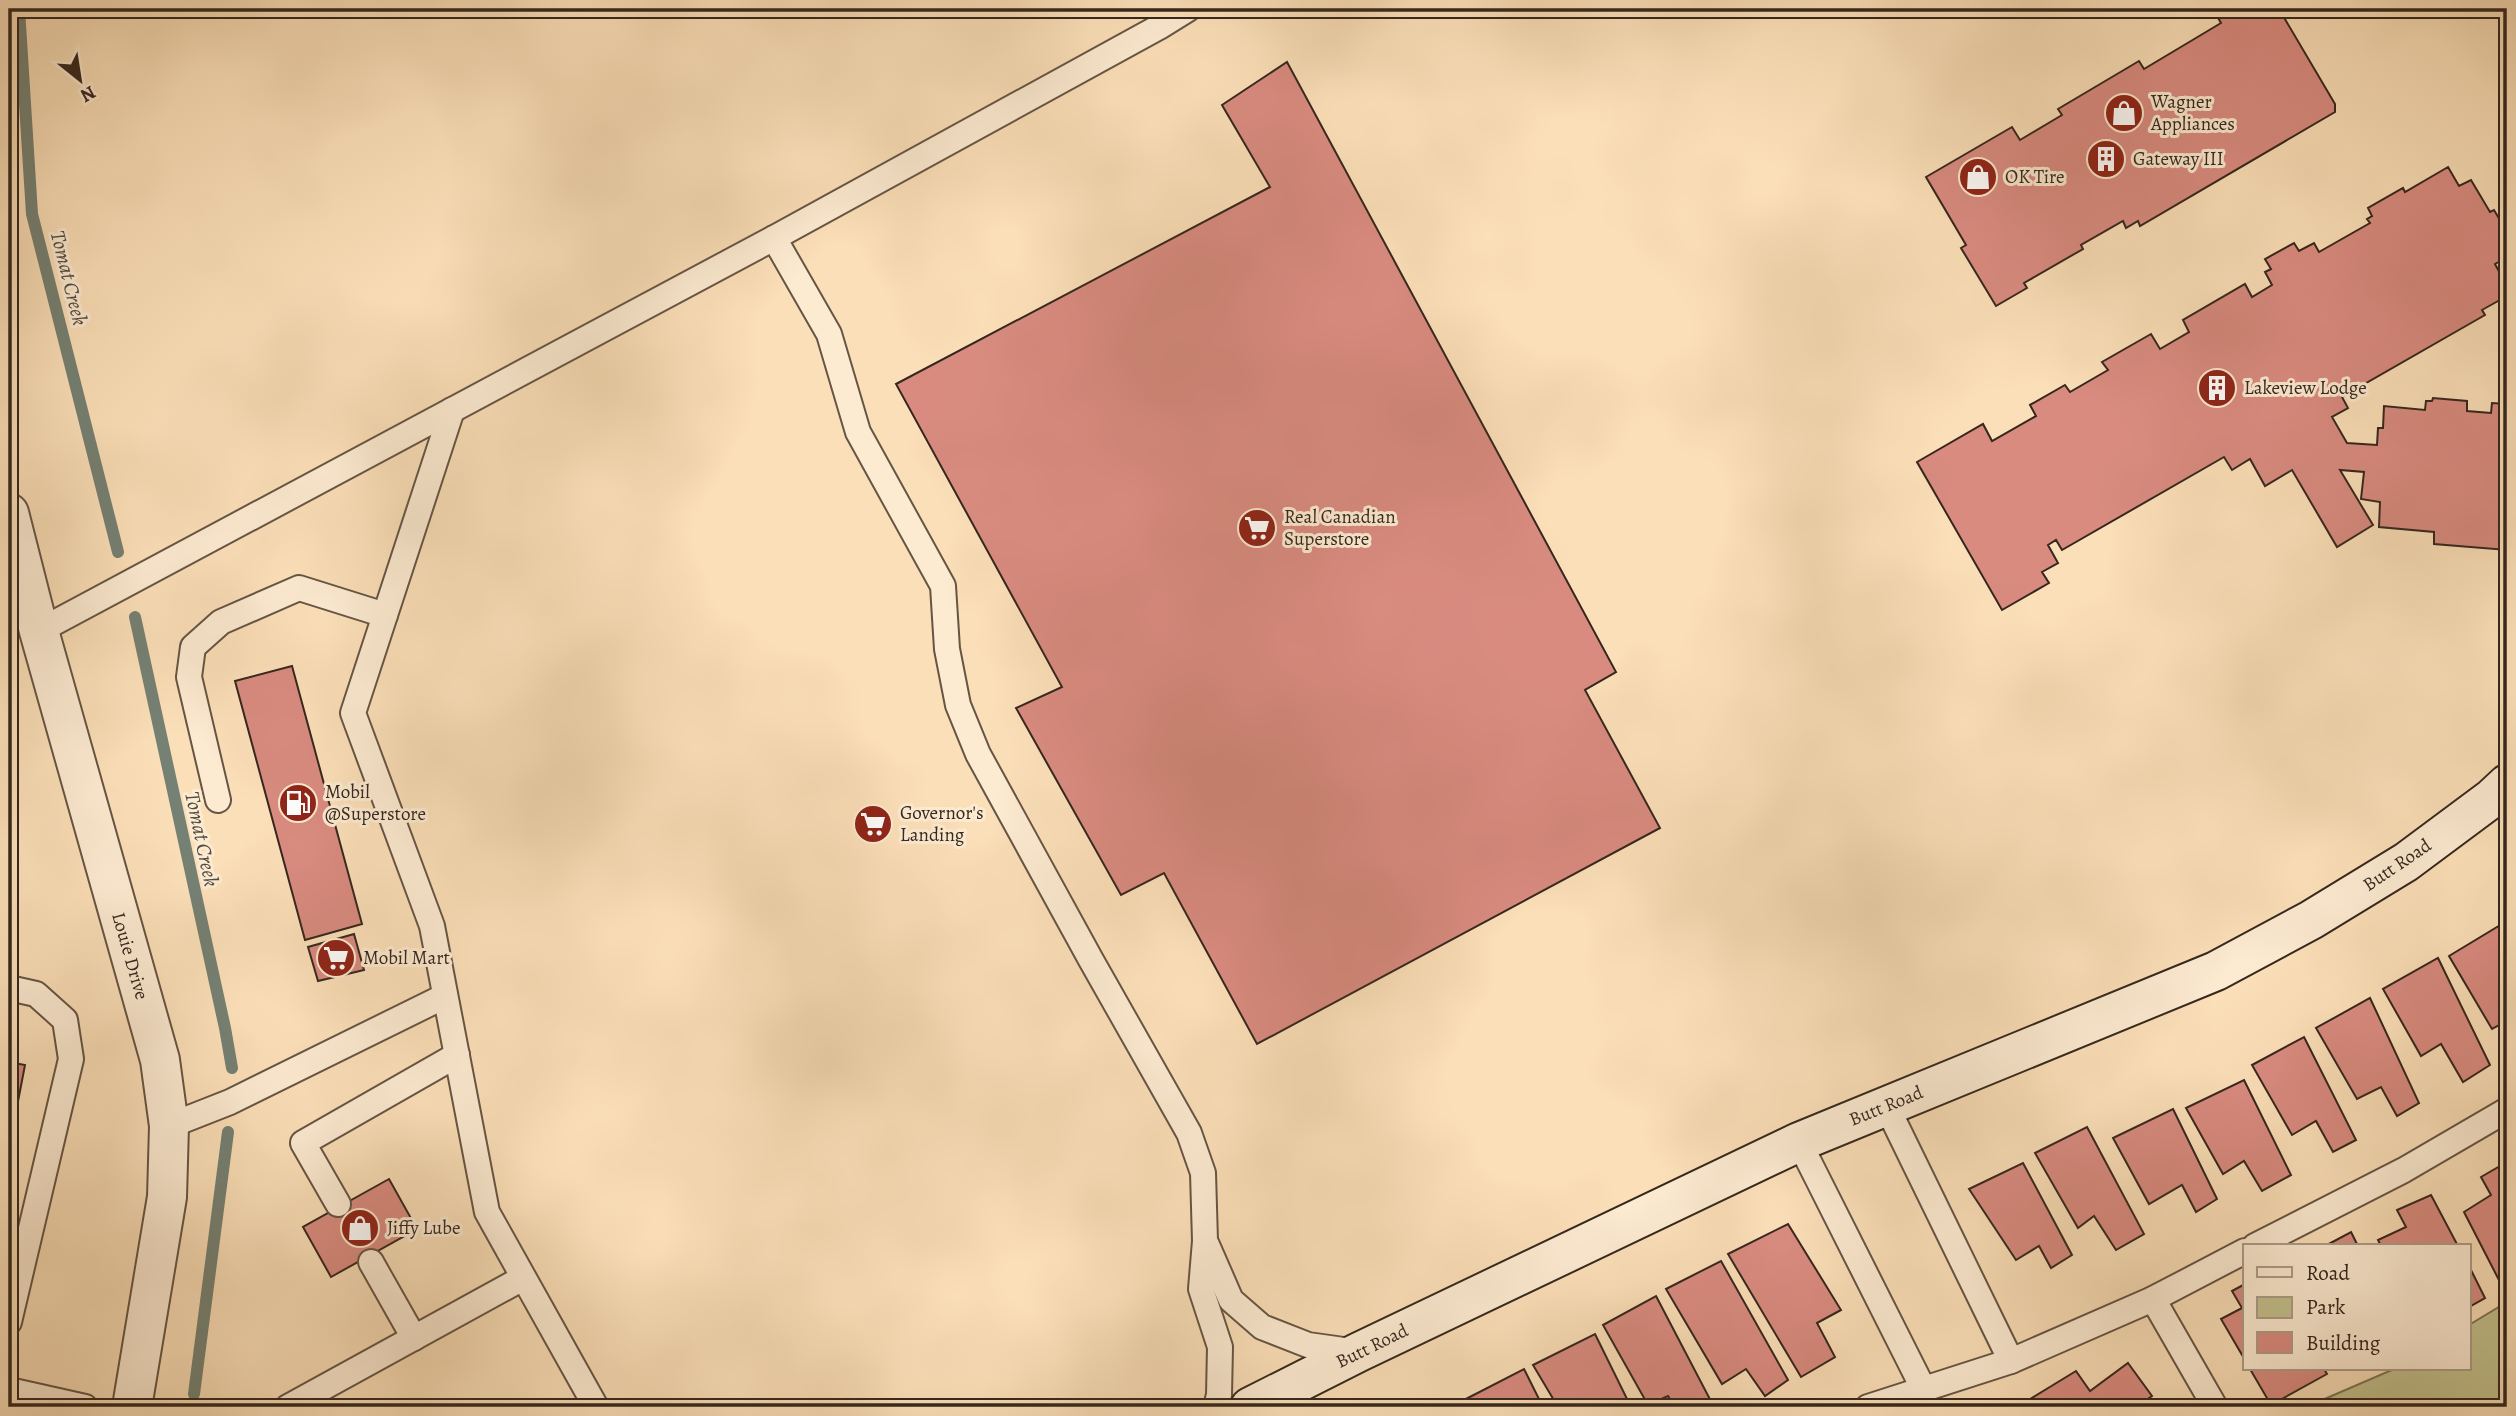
<svg xmlns="http://www.w3.org/2000/svg" width="2516" height="1416" viewBox="0 0 2516 1416" font-family="Alegreya,serif">
	<style>
		.green { fill: #c2c18d; stroke: #7c7456; stroke-width: 2 }
		.lines { fill: none; stroke-linecap: round; stroke-linejoin: round }
		.stream { stroke: #758174; stroke-width: 12 }
		.building { fill: #d98b80; stroke: #35271e; stroke-width: 2 }
		.lane-casing { stroke: #654; stroke-width: 28 }
		.street-casing { stroke: #654; stroke-width: 42 }
		.secondary-casing { stroke: #35271e; stroke-width: 42 }
		.lane { stroke: #fcead1; stroke-width: 24 }
		.street { stroke: #fcead1; stroke-width: 38 }
		.secondary { stroke: #fcead1; stroke-width: 38 }
		.labels { text-anchor: middle; dominant-baseline: central; stroke-width: 6; stroke-linejoin: round; paint-order: stroke }
		.poi-label { font-size: 19px; fill: #35271e; stroke: #fcead1; text-anchor: start }
		.street-label { font-size: 19px; fill: #35271e; stroke: #fcead1 }
		.water-label { font-size: 21px; font-style: italic; fill: #504c42; stroke: #fcead1 }
	</style>
	<rect width="100%" height="100%" fill="#fbdfb8"/>
	<filter id="stains"><feTurbulence type="fractalNoise" baseFrequency=".00286" numOctaves="4"/><feColorMatrix values="0 0 0 0 .2 0 0 0 0 .09 0 0 0 0 .02 0 0 0 .5 -.17"/></filter>
	<radialGradient id="worn" r=".72"><stop offset=".6" stop-color="#630" stop-opacity="0"/><stop offset="1" stop-color="#630" stop-opacity=".3"/></radialGradient>
	<path class="green" d="M 2507,1302 L 2507,1406 L 2505,1407 L 2306,1407 L 2394,1369 L 2469,1369 L 2469,1325 Z"/>
	<g class="lines">
		<g class="stream">
			<path d="M 19,9 L 32,214 L 118,552"/>
			<path d="M 135,617 L 225,1028 L 232,1068"/>
			<path d="M 194,1394 L 228,1132"/>
		</g>
	</g>
	<g class="building">
		<path d="M 2229,9 L 2279,9 L 2335,104 L 2335,112 L 2140,226 L 2138,221 L 2126,228 L 2123,221 L 2081,245 L 2083,249 L 2024,283 L 2027,288 L 1996,306 L 1961,248 L 1966,245 L 1926,177 L 2012,127 L 2020,140 L 2062,115 L 2058,109 L 2139,61 L 2144,69 L 2221,23 L 2217,16 Z"/>
		<path d="M 1287,62 L 1616,672 L 1585,690 L 1660,828 L 1257,1044 L 1164,873 L 1121,895 L 1016,708 L 1062,687 L 896,384 L 1270,187 L 1222,105 Z"/>
		<path d="M 2448,167 L 2459,186 L 2471,180 L 2490,212 L 2494,210 L 2507,232 L 2507,257 L 2495,264 L 2507,286 L 2507,296 L 2482,310 L 2485,315 L 2342,397 L 2348,408 L 2332,417 L 2347,443 L 2377,445 L 2378,428 L 2383,428 L 2384,406 L 2425,410 L 2426,401 L 2432,401 L 2433,398 L 2467,401 L 2467,411 L 2491,413 L 2492,403 L 2507,404 L 2507,550 L 2434,544 L 2434,532 L 2379,527 L 2380,502 L 2361,499 L 2364,472 L 2340,470 L 2373,525 L 2337,547 L 2292,470 L 2265,486 L 2250,459 L 2232,470 L 2224,457 L 2062,550 L 2056,540 L 2048,545 L 2058,563 L 2042,572 L 2049,583 L 2002,610 L 1917,462 L 1983,424 L 1992,441 L 2036,416 L 2030,405 L 2065,385 L 2070,392 L 2108,370 L 2102,362 L 2151,334 L 2160,349 L 2189,332 L 2183,320 L 2245,284 L 2252,297 L 2272,285 L 2265,272 L 2271,269 L 2265,259 L 2294,243 L 2299,251 L 2314,243 L 2319,252 L 2370,223 L 2367,219 L 2372,216 L 2368,208 L 2403,188 L 2405,192 Z"/>
		<path d="M 292,666 L 362,924 L 305,940 L 235,681 Z"/>
		<path d="M 2507,921 L 2507,1021 L 2492,1029 L 2449,956 Z"/>
		<path d="M 354,934 L 364,970 L 318,981 L 308,947 Z"/>
		<path d="M 2438,958 L 2490,1065 L 2463,1082 L 2441,1044 L 2421,1056 L 2383,989 Z"/>
		<path d="M 2370,998 L 2419,1103 L 2397,1116 L 2381,1087 L 2357,1099 L 2316,1028 Z"/>
		<path d="M 2304,1037 L 2356,1140 L 2333,1152 L 2316,1121 L 2292,1135 L 2252,1065 Z"/>
		<path d="M 9,1062 L 25,1065 L 16,1112 L 9,1111 Z"/>
		<path d="M 2244,1080 L 2291,1175 L 2262,1191 L 2244,1161 L 2223,1174 L 2186,1108 Z"/>
		<path d="M 2173,1109 L 2217,1199 L 2196,1212 L 2182,1185 L 2149,1204 L 2113,1138 Z"/>
		<path d="M 2087,1127 L 2144,1234 L 2116,1250 L 2094,1216 L 2078,1228 L 2035,1153 Z"/>
		<path d="M 2507,1162 L 2507,1280 L 2501,1284 L 2464,1212 L 2491,1195 L 2481,1177 Z"/>
		<path d="M 2023,1163 L 2072,1255 L 2051,1268 L 2039,1246 L 2016,1260 L 1969,1189 Z"/>
		<path d="M 389,1179 L 417,1229 L 331,1277 L 303,1227 Z"/>
		<path d="M 2431,1195 L 2458,1246 L 2381,1246 L 2378,1240 L 2406,1227 L 2397,1210 Z"/>
		<path d="M 1788,1224 L 1841,1310 L 1817,1323 L 1835,1357 L 1801,1377 L 1728,1254 Z"/>
		<path d="M 2351,1232 L 2358,1246 L 2325,1246 Z"/>
		<path d="M 1721,1261 L 1788,1380 L 1765,1396 L 1746,1369 L 1722,1384 L 1666,1289 Z"/>
		<path d="M 2469,1266 L 2485,1298 L 2469,1307 Z"/>
		<path d="M 2245,1284 L 2245,1360 L 2221,1319 L 2242,1308 L 2232,1291 Z"/>
		<path d="M 1656,1296 L 1714,1407 L 1675,1407 L 1668,1396 L 1648,1405 L 1603,1325 Z"/>
		<path d="M 1595,1334 L 1631,1407 L 1558,1407 L 1533,1365 Z"/>
		<path d="M 2128,1363 L 2152,1396 L 2136,1407 L 2017,1407 L 2076,1371 L 2090,1391 Z"/>
		<path d="M 1524,1369 L 1543,1407 L 1466,1407 L 1462,1401 Z"/>
		<path d="M 2250,1369 L 2324,1369 L 2327,1374 L 2271,1405 Z"/>
	</g>
	<g class="lines">
		<defs>
			<g id="lane">
				<path d="M 774,238 L 829,334 L 858,432 L 943,586 L 947,649 L 958,705 L 978,754 L 1091,960 L 1189,1133 L 1203,1173 L 1205,1241 L 1201,1289 L 1220,1347 L 1219,1395 L 1216,1407"/>
				<path d="M 452,410 L 353,713 L 432,926 L 487,1212 L 596,1407"/>
				<path d="M 39,631 L 774,238 L 1159,27 L 1188,9"/>
				<path d="M 218,800 L 189,677 L 193,647 L 221,622 L 299,588 L 385,615"/>
				<path d="M 9,988 L 36,994 L 65,1020 L 71,1059 L 9,1322"/>
				<path d="M 1886,1105 L 2011,1361"/>
				<path d="M 169,1126 L 230,1102 L 445,996"/>
				<path d="M 1799,1142 L 1923,1388"/>
				<path d="M 338,1204 L 303,1143 L 457,1055"/>
				<path d="M 1207,1245 L 1231,1300 L 1262,1327 L 1308,1345 L 1358,1352"/>
				<path d="M 2255,1246 L 2404,1170 L 2507,1110"/>
				<path d="M 371,1262 L 414,1338"/>
				<path d="M 2153,1299 L 2215,1407"/>
				<path d="M 9,1390 L 85,1407"/>
				<path d="M 288,1407 L 523,1278"/>
				<path d="M 1868,1407 L 2011,1361 L 2153,1299 L 2245,1251"/>
			</g>
			<path id="street" d="M 9,513 L 39,631 L 160,1060 L 169,1126 L 167,1197 L 132,1407"/>
			<path id="secondary" d="M 1250,1407 L 1359,1352 L 1799,1142 L 2216,971 L 2311,920 L 2406,862 L 2492,798 L 2507,784"/>
		</defs>
		<use href="#lane" class="lane-casing"/>
		<use href="#street" class="street-casing"/>
		<use href="#secondary" class="secondary-casing"/>
		<use href="#lane" class="lane"/>
		<use href="#street" class="street"/>
		<use href="#secondary" class="secondary"/>
	</g>
	<defs>
		<symbol id="shop-disc" viewBox="-11 -11 22 22"><circle r="9.5" fill="#8f2418" stroke="#fcead1"/><path d="M-5-2.5h2.3a2.7 3.5 0 0 1 5.4 0H5L5.5 6h-11ZM-1.5-2.5h3a1.5 2.3 0 0 0-3 0Z" fill="#fff"/></symbol>
		<symbol id="building-disc" viewBox="-11 -11 22 22"><circle r="9.5" fill="#8f2418" stroke="#fcead1"/><path d="M-4-6H4V6H1V3H-1V6H-4ZM-2.5-4.3h1.7v1.8h-1.7ZM.8-4.3h1.7v1.8H.8ZM-2.5-1h1.7V.8h-1.7ZM.8-1h1.7V.8H.8Z" fill="#fff"/></symbol>
		<symbol id="supermarket-disc" viewBox="-11 -11 22 22"><circle r="9.5" fill="#8f2418" stroke="#fcead1"/><path d="M-6-5.5h2.5l.6 2H6L4.5 2H-2.5L-4.4-4H-6ZM-1.5 3.2a1.3 1.3 0 1 0 .1 0ZM3 3.2a1.3 1.3 0 1 0 .1 0Z" fill="#fff"/></symbol>
		<symbol id="fuel-disc" viewBox="-11 -11 22 22"><circle r="9.5" fill="#8f2418" stroke="#fcead1"/><path d="M-5.5-6h7V0h2V4h1.3V-2.5L3-4.5l.8-.8L6-3V5H2.5V1h-1V6h-7ZM-4.2-4.7v3.2H.2V-4.7Z" fill="#fff"/></symbol>
	</defs>
	<g fill-rule="evenodd">
		<use href="#shop-disc" x="2102" y="91" width="44" height="44"/>
		<use href="#building-disc" x="2084" y="137" width="44" height="44"/>
		<use href="#shop-disc" x="1956" y="155" width="44" height="44"/>
		<use href="#building-disc" x="2195" y="366" width="44" height="44"/>
		<use href="#supermarket-disc" x="1235" y="506" width="44" height="44"/>
		<use href="#fuel-disc" x="276" y="781" width="44" height="44"/>
		<use href="#supermarket-disc" x="851" y="802" width="44" height="44"/>
		<use href="#supermarket-disc" x="314" y="936" width="44" height="44"/>
		<use href="#shop-disc" x="338" y="1206" width="44" height="44"/>
	</g>
	<g class="labels">
		<g class="poi-label">
			<text x="2151" y="102">Wagner<tspan x="2151" dy="22">Appliances</tspan></text>
			<text x="2133" y="159">Gateway III</text>
			<text x="2005" y="177">OK Tire</text>
			<text x="2244" y="388">Lakeview Lodge</text>
			<text x="1284" y="517">Real Canadian<tspan x="1284" dy="22">Superstore</tspan></text>
			<text x="325" y="792">Mobil<tspan x="325" dy="22">@Superstore</tspan></text>
			<text x="900" y="813">Governor's<tspan x="900" dy="22">Landing</tspan></text>
			<text x="363" y="958">Mobil Mart</text>
			<text x="387" y="1228">Jiffy Lube</text>
		</g>
		<g class="street-label">
			<text transform="translate(2397 865) rotate(-34)">Butt Road</text>
			<text transform="translate(130 956) rotate(74)">Louie Drive</text>
			<text transform="translate(1886 1106) rotate(-22)">Butt Road</text>
			<text transform="translate(1372 1346) rotate(-26)">Butt Road</text>
		</g>
		<g class="water-label">
			<text transform="translate(69 278) rotate(76)">Tomat Creek</text>
			<text transform="translate(202 839) rotate(78)">Tomat Creek</text>
		</g>
	</g>
	<rect width="2516" height="1416" fill="none" stroke="#fbdfb8" stroke-width="35"/>
	<rect x="10" y="10" width="2495" height="1395" fill="none" stroke="#35271e" stroke-width="3.5"/>
	<rect x="18" y="18" width="2481" height="1381" fill="none" stroke="#35271e" stroke-width="2"/>
	<rect x="2243" y="1244" width="228" height="126" fill="#fcead1" stroke="#ac9c89" stroke-width="2"/>
	<rect x="2257" y="1267" width="35" height="10" fill="#fcead1" stroke="#ac9c89" stroke-width="2"/>
	<text x="2306" y="1280" font-size="21" fill="#35271e">Road</text>
	<rect x="2257" y="1297" width="35" height="21" fill="#c2c18d" stroke="#ac9c89" stroke-width="2"/>
	<text x="2306" y="1314" font-size="21" fill="#35271e">Park</text>
	<rect x="2257" y="1332" width="35" height="21" fill="#d98b80" stroke="#ac9c89" stroke-width="2"/>
	<text x="2306" y="1350" font-size="21" fill="#35271e">Building</text>
	<g transform="translate(80 80) rotate(150)" stroke="#fcead1" stroke-width="5" paint-order="stroke">
	<path d="M0-5L12 26L0 18L-12 26Z" fill="#35271e"/>
	<text y="-10" font-size="19" font-weight="bold" text-anchor="middle" fill="#35271e">N</text>
	</g>
	<rect width="100%" height="100%" filter="url(#stains)"/>
	<rect width="100%" height="100%" fill="url(#worn)"/>
</svg>
